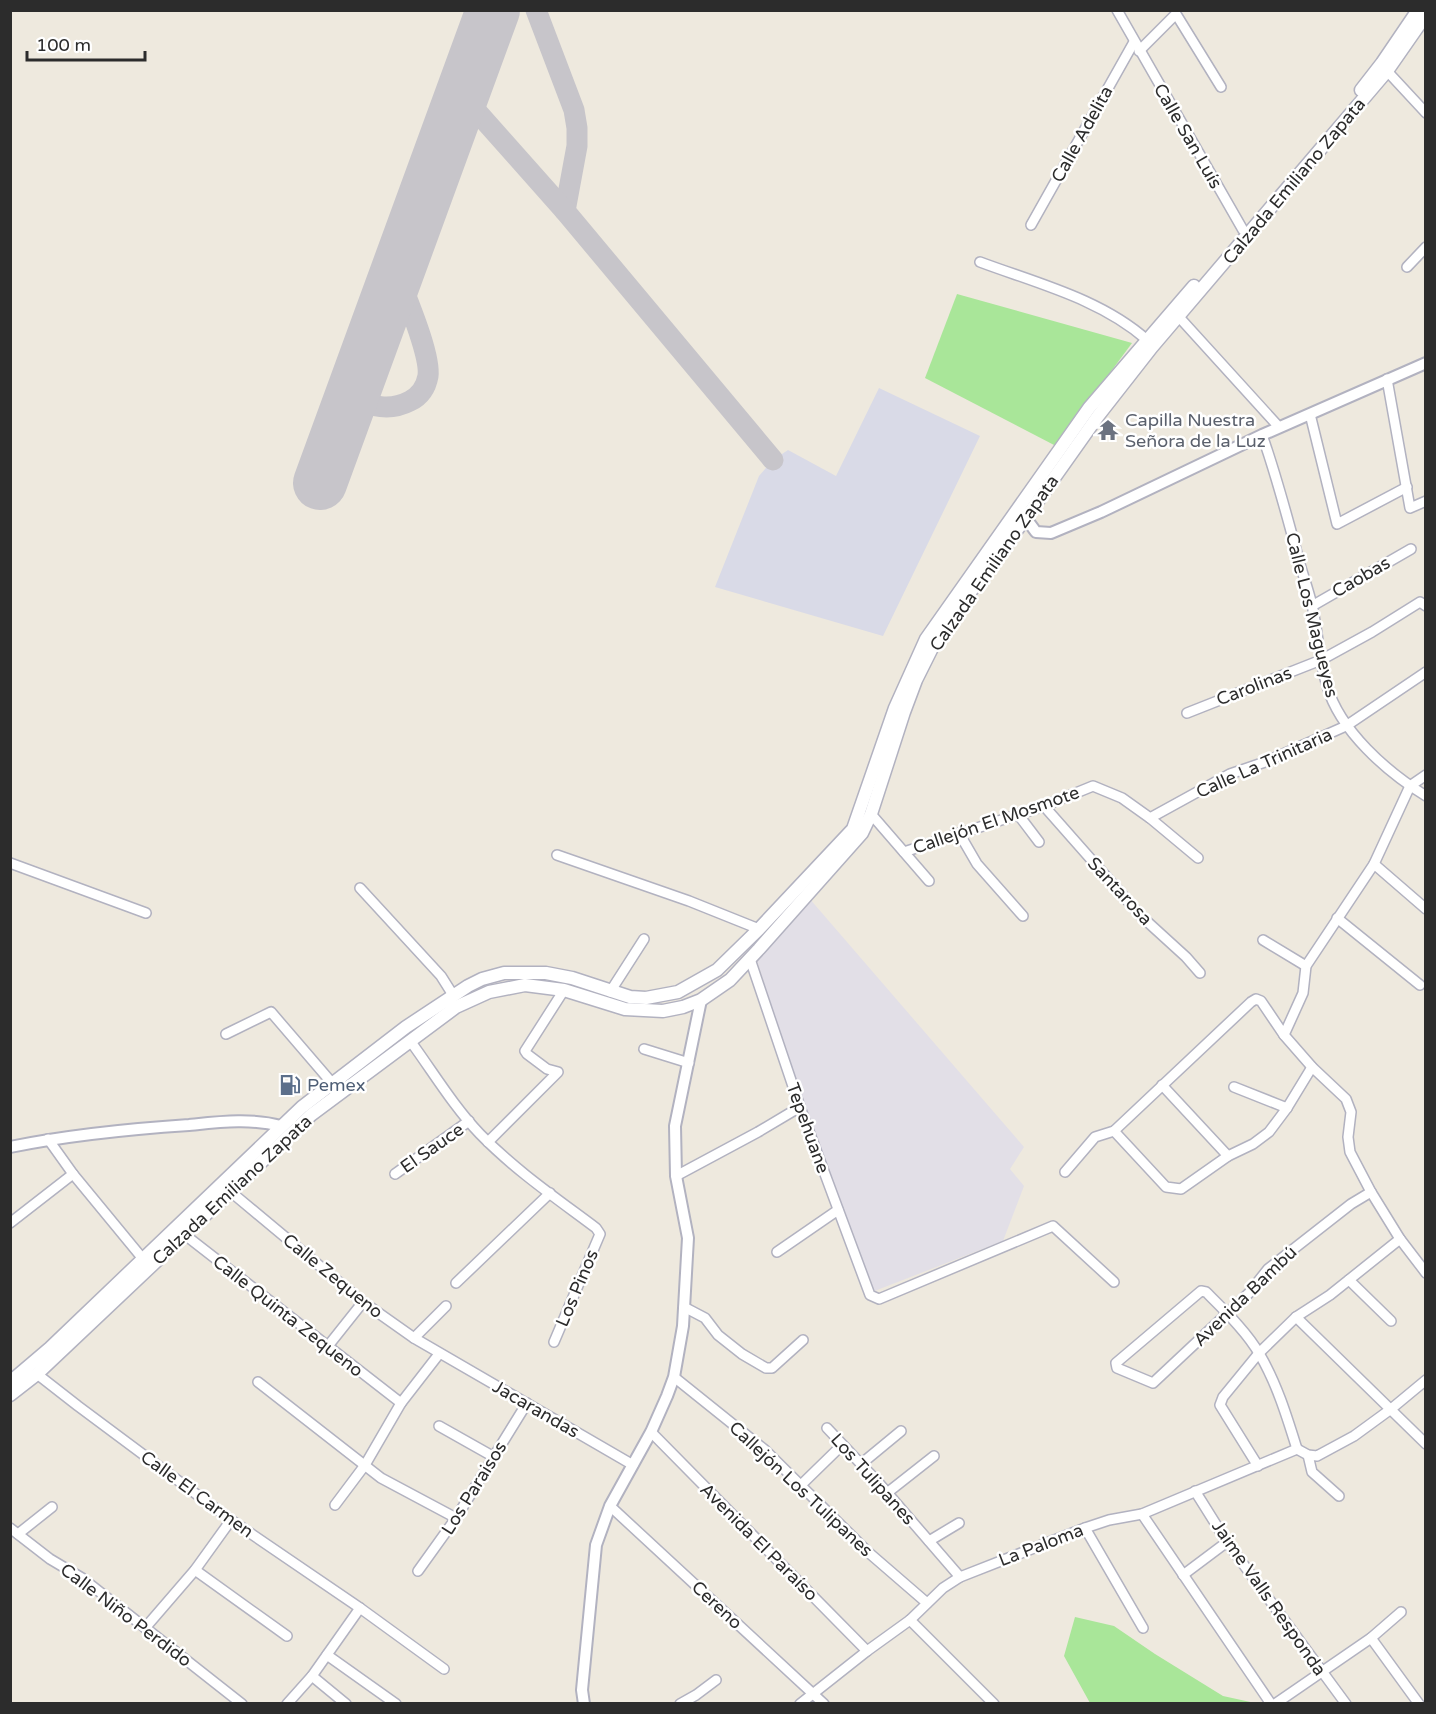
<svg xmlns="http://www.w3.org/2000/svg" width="1436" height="1714" viewBox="0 0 1436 1714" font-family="'Varela Round',sans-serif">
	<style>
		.industrial { fill: #e2dfe7 }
		.airport { fill: #d9dae7 }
		.green { fill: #a9e699 }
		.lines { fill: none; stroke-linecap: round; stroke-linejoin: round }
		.taxiway { stroke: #c7c5ca; stroke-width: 21 }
		.runway { stroke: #c7c5ca; stroke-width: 54 }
		.minor-casing { stroke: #b2b2c0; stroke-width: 12 }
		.tertiary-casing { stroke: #b2b2c0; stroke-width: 14 }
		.secondary-casing { stroke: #b2b2c0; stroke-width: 15 }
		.minor { stroke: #fff; stroke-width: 9 }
		.tertiary { stroke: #fff; stroke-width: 10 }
		.secondary { stroke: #fff; stroke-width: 12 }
		.labels { text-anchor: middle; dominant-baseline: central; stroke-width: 5; stroke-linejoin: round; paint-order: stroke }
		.street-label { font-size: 18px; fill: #2c2c2c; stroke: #fff }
		.worship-label { font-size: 18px; fill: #5b616d; stroke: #fff; text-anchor: start }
		.service-label { font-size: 18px; fill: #4e5e75; stroke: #fff; text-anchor: start }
	</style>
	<rect width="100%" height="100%" fill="#eee9de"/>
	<path class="industrial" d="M 809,898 L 1024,1147 L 1010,1169 L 1024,1186 L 1003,1241 L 872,1292 L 803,1107 L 756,957 Z"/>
	<path class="airport" d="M 879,388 L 980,436 L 883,636 L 715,587 L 759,476 L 773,460 L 788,450 L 836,476 Z"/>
	<g class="green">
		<path d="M 957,294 L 1132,343 L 1056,446 L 925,378 Z"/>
		<path d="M 1075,1617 L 1114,1626 L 1155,1654 L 1223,1696 L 1255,1703 L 1090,1703 L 1064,1656 Z"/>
	</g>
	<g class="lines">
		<g class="taxiway">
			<path d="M 536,10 L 574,110 L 577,128 L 577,146 L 565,211"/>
			<path d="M 462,95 L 565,211 L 773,460"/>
			<path d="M 352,398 C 372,406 389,412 410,401 C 420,396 426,387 428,376 C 431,354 405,295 397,273"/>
		</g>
		<path class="runway" d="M 320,483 L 493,10"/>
		<defs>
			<g id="minor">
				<path d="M 1117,10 L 1243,230"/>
				<path d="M 1139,51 L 1176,14 L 1221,87"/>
				<path d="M 1387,71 L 1426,113"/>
				<path d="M 1031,225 L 1134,42"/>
				<path d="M 980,262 C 1036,283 1101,299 1147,340"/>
				<path d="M 1407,267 L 1426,247"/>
				<path d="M 1179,317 L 1279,427"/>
				<path d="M 1387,379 L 1410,508 L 1426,501"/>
				<path d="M 1310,414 L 1337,524 L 1407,487"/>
				<path d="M 1262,435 C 1276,474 1286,513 1297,553 C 1301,570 1308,588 1312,605 C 1318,632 1319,659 1327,686 C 1340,731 1387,772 1426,796"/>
				<path d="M 1312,606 L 1411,549"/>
				<path d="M 1187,713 L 1321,660 L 1372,632 L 1420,602 L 1426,606"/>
				<path d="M 1426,775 L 1410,786 L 1374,864 L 1306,966 L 1303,993 L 1284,1035 L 1312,1067 L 1346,1099 L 1351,1112 L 1348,1137 L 1350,1152 L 1371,1192 L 1400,1239 L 1426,1273"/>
				<path d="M 1044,806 L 1141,916 L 1186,957 L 1200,973"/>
				<path d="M 1017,813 L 1039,842"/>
				<path d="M 871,814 L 929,881"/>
				<path d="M 1150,818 L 1230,774 L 1265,762 L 1346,726 L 1426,672"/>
				<path d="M 959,833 L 977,864 L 1023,916"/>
				<path d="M 904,852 L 1044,806 L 1093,786 L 1122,798 L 1150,818 L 1198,858"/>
				<path d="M 557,855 L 689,901 L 759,929"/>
				<path d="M 10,863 L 146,913"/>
				<path d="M 1374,864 L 1426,909"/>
				<path d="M 360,888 L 441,976 L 453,995"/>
				<path d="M 1337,918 L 1420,985"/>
				<path d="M 1263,940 L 1306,966"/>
				<path d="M 750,959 L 800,1107 L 870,1295 L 879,1299 L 1053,1226 L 1114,1282"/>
				<path d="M 610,992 L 644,939"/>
				<path d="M 226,1034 L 271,1012 L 332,1083"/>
				<path d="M 411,1042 C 433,1072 454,1107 480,1134 C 515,1170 556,1198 596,1228 L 600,1234 L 554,1342"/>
				<path d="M 644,1049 L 689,1063"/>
				<path d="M 1162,1085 L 1228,1156"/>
				<path d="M 1234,1087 L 1287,1108"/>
				<path d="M 1114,1131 L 1166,1187 L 1181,1189 L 1228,1156 L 1253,1144 L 1269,1132 L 1287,1108 L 1312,1067"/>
				<path d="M 48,1139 L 73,1174 L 143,1259"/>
				<path d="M 488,1142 L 558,1072 L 547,1069 L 527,1054 L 525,1051 L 564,990"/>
				<path d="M 1065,1172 L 1095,1137 L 1114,1131 L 1251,1002 L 1256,999 L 1261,1001 L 1284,1035"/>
				<path d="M 395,1174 L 469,1121"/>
				<path d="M 676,1176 L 758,1132 L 800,1107"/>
				<path d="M 231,1192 L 363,1302 L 414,1338 L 633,1465"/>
				<path d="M 10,1223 L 73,1174"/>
				<path d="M 180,1231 L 401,1403"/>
				<path d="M 777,1252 L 838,1210"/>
				<path d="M 1349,1280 L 1391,1321"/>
				<path d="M 456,1283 L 550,1193"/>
				<path d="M 684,1307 L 705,1318 L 718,1335 L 742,1354 L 766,1368 L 772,1368 L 803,1340"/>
				<path d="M 1296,1317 L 1426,1444"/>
				<path d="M 414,1338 L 446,1306"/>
				<path d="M 328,1346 L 363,1302"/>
				<path d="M 37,1374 L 78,1406 L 231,1520 L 360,1608 L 444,1669"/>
				<path d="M 674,1377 L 765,1450 L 868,1552 L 927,1603"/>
				<path d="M 258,1382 L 381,1478 L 456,1518"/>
				<path d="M 439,1426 L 494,1457"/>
				<path d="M 827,1428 L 877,1481 L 960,1577"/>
				<path d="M 651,1432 L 867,1651"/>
				<path d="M 1297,1449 C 1287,1417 1277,1384 1260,1355 C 1248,1333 1224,1310 1206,1292 L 1201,1291 L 1116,1363 L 1117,1368 L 1153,1383 L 1249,1293 L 1268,1269 L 1351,1204 L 1371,1192"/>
				<path d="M 1297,1449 L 1308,1455 L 1317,1456 L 1354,1436 L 1391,1409 L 1426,1380"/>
				<path d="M 1308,1455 L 1312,1472 L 1339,1496"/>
				<path d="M 861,1464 L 901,1431"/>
				<path d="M 1258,1466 L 1220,1405 L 1223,1397 L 1259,1353 L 1296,1317 L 1330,1295 L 1400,1239"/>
				<path d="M 801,1485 L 842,1445"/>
				<path d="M 1195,1491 L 1227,1542 L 1346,1704"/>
				<path d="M 887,1493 L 934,1456"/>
				<path d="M 335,1505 L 365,1465 L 401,1403 L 439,1354"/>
				<path d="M 610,1506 L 824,1704"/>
				<path d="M 1142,1514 L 1271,1704"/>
				<path d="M 10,1528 L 50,1559 L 82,1578 L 242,1704"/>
				<path d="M 1085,1528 L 1143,1628"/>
				<path d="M 18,1534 L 52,1507"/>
				<path d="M 929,1541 L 959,1523"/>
				<path d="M 195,1570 L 287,1636"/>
				<path d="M 418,1571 L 456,1518 L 527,1403"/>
				<path d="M 1183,1575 L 1227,1542"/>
				<path d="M 910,1620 L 994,1704"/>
				<path d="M 145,1628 L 195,1570 L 231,1520"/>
				<path d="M 1371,1638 L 1419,1704"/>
				<path d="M 327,1655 L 396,1704"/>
				<path d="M 312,1676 L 346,1704"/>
				<path d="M 287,1704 L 312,1676 L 360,1608"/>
				<path d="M 680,1704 L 696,1695 L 716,1680"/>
				<path d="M 800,1704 L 867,1651 L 910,1620 L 943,1588 L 960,1577 L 1085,1528 L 1109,1520 L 1142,1514 L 1297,1449"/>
				<path d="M 1275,1704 L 1371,1638 L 1401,1612"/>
			</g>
			<g id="tertiary">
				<path d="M 1022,513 L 1036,532 L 1051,533 L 1101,512 L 1262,435 L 1426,363"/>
				<path d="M 10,1147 C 69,1135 129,1129 189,1125 C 219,1122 251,1118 281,1126"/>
				<path d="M 584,1704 L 582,1690 L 596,1545 L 610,1506 L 651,1432 L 667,1396 L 674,1377 L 683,1326 L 688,1238 L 676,1176 L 675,1126 L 701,1000"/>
			</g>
			<g id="secondary">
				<path d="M 1361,90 L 1382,63 L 1418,10"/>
				<path d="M 10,1382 L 50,1348 L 302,1107 L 406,1027 L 468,986 L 482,979 L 504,973 L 546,973 L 572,978 L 630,997 L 646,998 L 678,992 L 717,970 L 759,929 L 853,829 L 895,708 L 926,639 L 1089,408 L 1194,286"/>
				<path d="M 10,1395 L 37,1374 L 311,1115 L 456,1007 L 489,992 L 525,985 L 564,990 L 625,1009 L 663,1011 L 683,1007 L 701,1000 L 730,980 L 759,949 L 862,833 L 871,814 L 904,712 L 916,680 L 934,644 L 947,623 L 1025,519 L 1098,416 L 1152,347 L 1387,71 L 1426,15"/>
			</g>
		</defs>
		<use href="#minor" class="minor-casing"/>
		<use href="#tertiary" class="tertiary-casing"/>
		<use href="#secondary" class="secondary-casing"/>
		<use href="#minor" class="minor"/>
		<use href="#tertiary" class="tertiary"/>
		<use href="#secondary" class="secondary"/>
	</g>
	<defs>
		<symbol id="temple-bare" viewBox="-9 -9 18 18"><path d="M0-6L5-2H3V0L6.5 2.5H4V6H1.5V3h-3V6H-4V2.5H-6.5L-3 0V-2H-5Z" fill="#6b7280" stroke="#fff" stroke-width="2.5" paint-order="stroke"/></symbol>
		<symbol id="fuel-bare" viewBox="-9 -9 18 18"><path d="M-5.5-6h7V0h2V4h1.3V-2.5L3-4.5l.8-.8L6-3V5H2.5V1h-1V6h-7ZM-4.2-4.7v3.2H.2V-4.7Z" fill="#5c6f8a" stroke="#fff" stroke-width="2.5" paint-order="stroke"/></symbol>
	</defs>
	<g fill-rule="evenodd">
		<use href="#temple-bare" x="1093" y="415" width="30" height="30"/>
		<use href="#fuel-bare" x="275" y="1070" width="30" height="30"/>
	</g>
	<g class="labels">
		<g class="street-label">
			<text transform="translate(1082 134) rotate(-61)">Calle Adelita</text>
			<text transform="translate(1188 136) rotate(60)">Calle San Luís</text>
			<text transform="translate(1294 181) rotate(-50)">Calzada Emiliano Zapata</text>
			<text transform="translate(994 563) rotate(-55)">Calzada Emiliano Zapata</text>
			<text transform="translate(1361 577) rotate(-30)">Caobas</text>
			<text transform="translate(1312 615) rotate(76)">Calle Los Magueyes</text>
			<text transform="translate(1254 686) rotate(-21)">Carolinas</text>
			<text transform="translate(1264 763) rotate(-24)">Calle La Trinitaria</text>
			<text transform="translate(996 820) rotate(-19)">Callejón El Mosmote</text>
			<text transform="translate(1120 891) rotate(47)">Santarosa</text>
			<text transform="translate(808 1128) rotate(70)">Tepehuane</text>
			<text transform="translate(432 1148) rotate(-35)">El Sauce</text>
			<text transform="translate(232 1190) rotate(-43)">Calzada Emiliano Zapata</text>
			<text transform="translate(333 1276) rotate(39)">Calle Zequeno</text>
			<text transform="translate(577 1288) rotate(-67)">Los Pinos</text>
			<text transform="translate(1245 1296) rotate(-44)">Avenida Bambú</text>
			<text transform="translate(288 1316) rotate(38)">Calle Quinta Zequeno</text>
			<text transform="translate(536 1409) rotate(30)">Jacarandas</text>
			<text transform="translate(873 1479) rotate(48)">Los Tulipanes</text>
			<text transform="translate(474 1488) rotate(-58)">Los Paraisos</text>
			<text transform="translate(801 1489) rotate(43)">Callejón Los Tulipanes</text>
			<text transform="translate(197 1494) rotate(36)">Calle El Carmen</text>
			<text transform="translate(759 1542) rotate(45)">Avenida El Paraíso</text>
			<text transform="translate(1041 1545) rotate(-21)">La Paloma</text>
			<text transform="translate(1269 1598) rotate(55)">Jaime Valls Responda</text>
			<text transform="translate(717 1605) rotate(43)">Cereno</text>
			<text transform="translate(126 1615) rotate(37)">Calle Niño Perdido</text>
		</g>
		<g class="worship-label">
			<text x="1125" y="420">Capilla Nuestra<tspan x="1125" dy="21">Señora de la Luz</tspan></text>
		</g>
		<g class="service-label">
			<text x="307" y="1085">Pemex</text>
		</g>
	</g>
	<rect width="1436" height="1714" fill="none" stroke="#2c2c2c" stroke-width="24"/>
	<path d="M27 51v9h118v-9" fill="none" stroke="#2c2c2c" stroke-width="3"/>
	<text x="36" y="51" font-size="18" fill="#2c2c2c" stroke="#ffffff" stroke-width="4.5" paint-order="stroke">100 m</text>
</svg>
